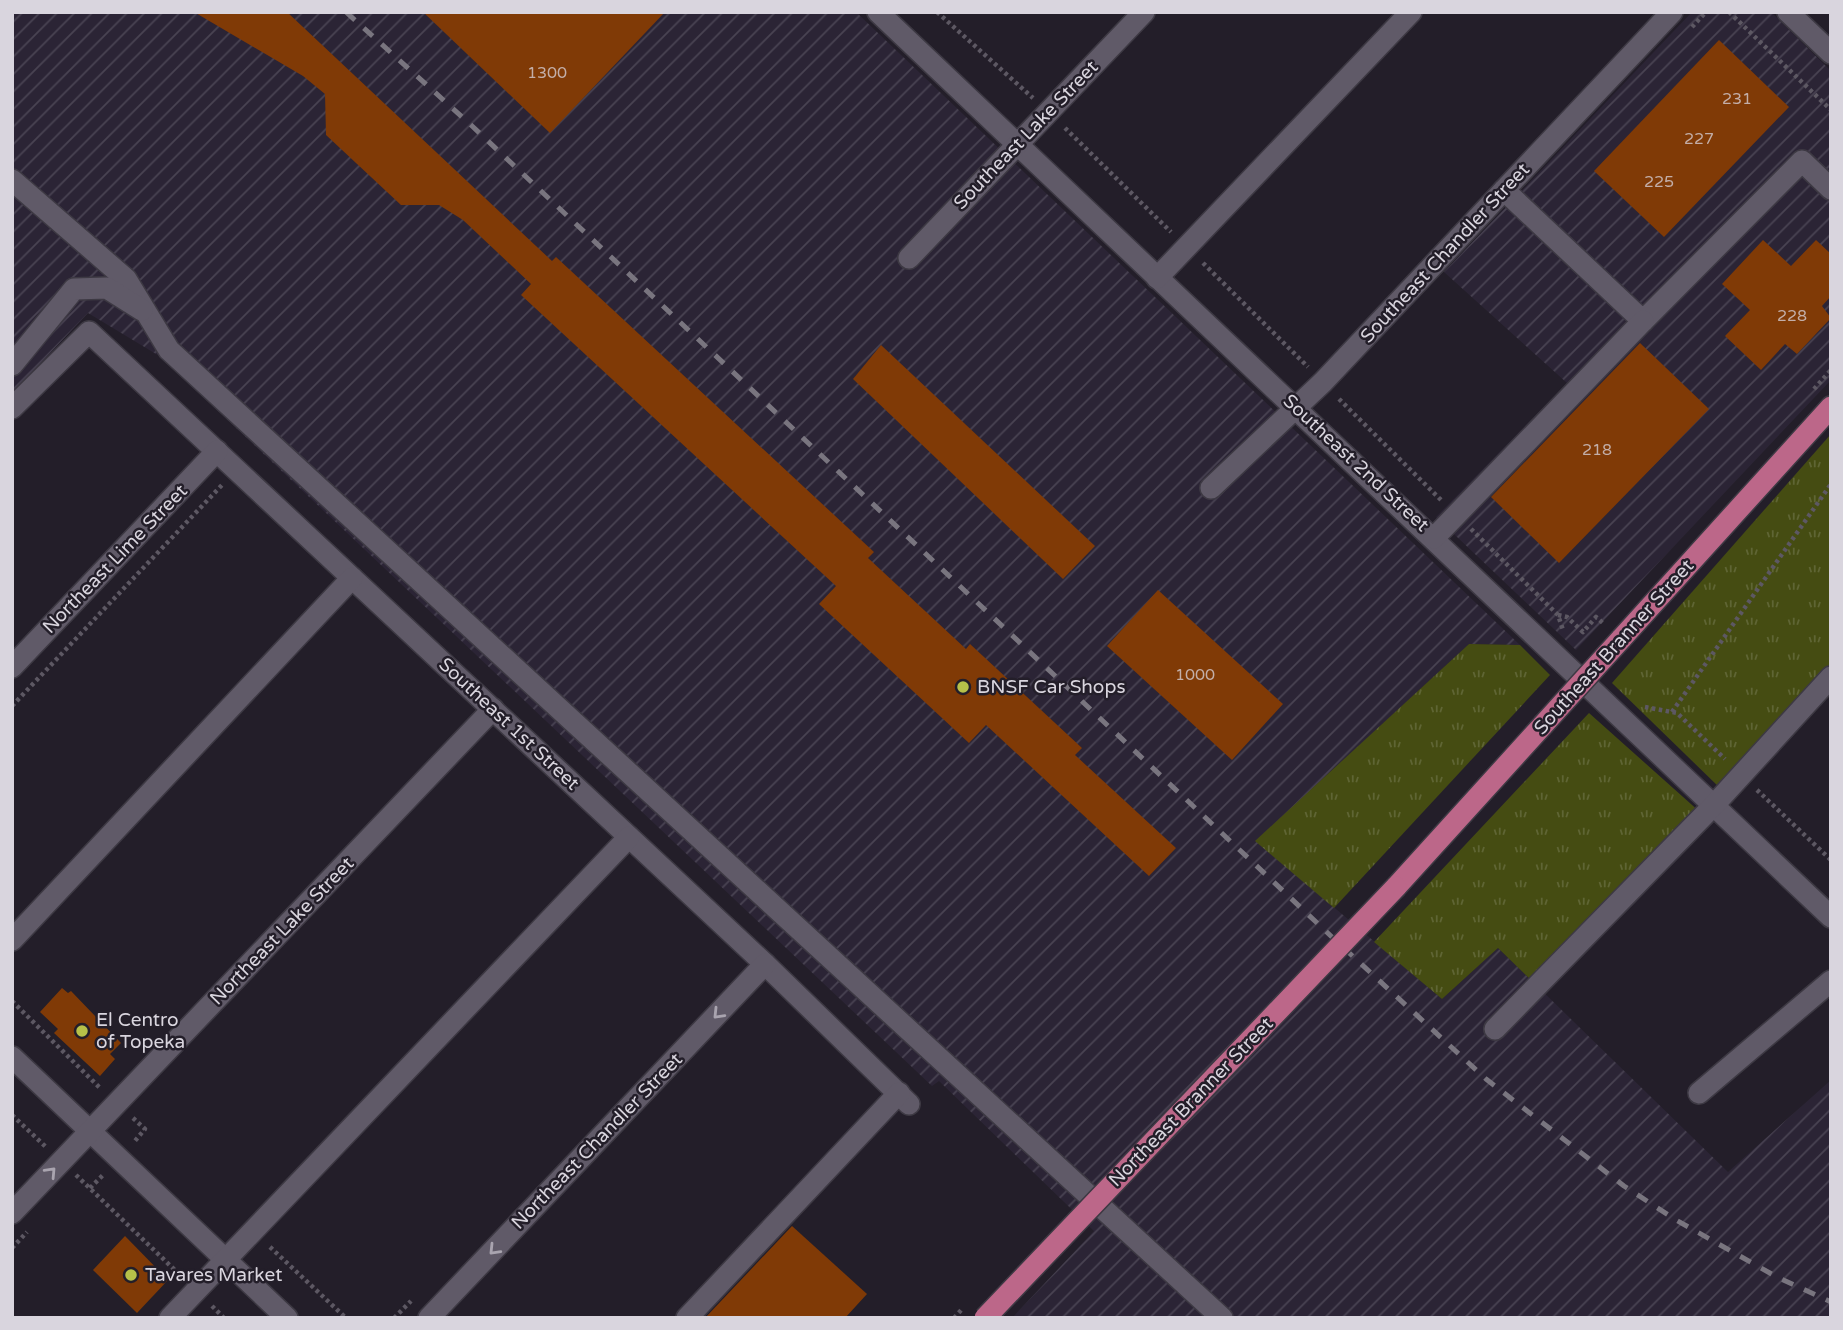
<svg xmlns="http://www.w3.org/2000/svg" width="1843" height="1330" viewBox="0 0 1843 1330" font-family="'Varela Round',sans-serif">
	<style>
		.industrial { fill: url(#industrial-furrows) }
		.grass { fill: url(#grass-tufts) }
		.building { fill: #803a06 }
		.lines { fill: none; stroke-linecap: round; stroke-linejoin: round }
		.minor-casing { stroke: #3d3943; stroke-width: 24 }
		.major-casing { stroke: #3d3943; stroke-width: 24 }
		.path { stroke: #5d5863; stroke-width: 4.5; stroke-dasharray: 3.5 3.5; stroke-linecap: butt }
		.minor { stroke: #605a68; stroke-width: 21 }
		.major { stroke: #bc6789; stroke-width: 21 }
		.rail { stroke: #79757f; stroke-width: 5; stroke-dasharray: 12 12; stroke-linecap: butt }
		.major-bridge-casing { stroke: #3d3943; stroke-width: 24; stroke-linecap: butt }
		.path-bridge { stroke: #5d5863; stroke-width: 4.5; stroke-dasharray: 3.5 3.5; stroke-linecap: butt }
		.major-bridge { stroke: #bc6789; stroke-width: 21 }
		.oneway { stroke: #a9a4af }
		.poi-dot { fill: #b6c149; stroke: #231e29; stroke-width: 2.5 }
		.labels { text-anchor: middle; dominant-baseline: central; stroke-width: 5; stroke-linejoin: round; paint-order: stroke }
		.number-label { font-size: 16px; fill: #c3aea8 }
		.street-label { font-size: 19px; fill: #d9d5de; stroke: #231e29 }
		.poi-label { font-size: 19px; fill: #d9d5de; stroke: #231e29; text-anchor: start }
	</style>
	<defs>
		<pattern id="industrial-furrows" width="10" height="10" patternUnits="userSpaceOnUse" patternTransform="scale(1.75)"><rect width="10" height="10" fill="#2b2435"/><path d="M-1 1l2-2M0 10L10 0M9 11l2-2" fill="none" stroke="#494352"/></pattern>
		<pattern id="grass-tufts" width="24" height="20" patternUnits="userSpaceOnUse" patternTransform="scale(1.75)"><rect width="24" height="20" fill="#454c12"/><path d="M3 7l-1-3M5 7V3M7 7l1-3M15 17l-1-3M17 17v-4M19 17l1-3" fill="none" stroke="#5f6534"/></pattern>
	</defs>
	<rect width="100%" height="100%" fill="#231e29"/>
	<g class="industrial">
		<path d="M 12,12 L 856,12 L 1520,645 L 1469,644 L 1256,841 L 1442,999 L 1498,948 L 1728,1172 L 1831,1080 L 1831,1318 L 1012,1318 L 1094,1231 L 939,1081 L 932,1086 L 161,357 L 88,313 L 12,393 Z"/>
		<path d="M 1692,12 L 1771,12 L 1831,71 L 1831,380 L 1576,650 L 1436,517 L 1567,383 L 1444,272 Z"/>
	</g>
	<g class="grass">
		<path d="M 1831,434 L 1831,680 L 1722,790 L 1612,683 Z"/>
		<path d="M 1469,644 L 1520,645 L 1550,675 L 1334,908 L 1255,841 Z"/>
		<path d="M 1589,713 L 1701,813 L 1534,983 L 1498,948 L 1442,999 L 1374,942 Z"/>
	</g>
	<g class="building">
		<path d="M 194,12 L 287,12 L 552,261 L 556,257 L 874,552 L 868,558 L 966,649 L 970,644 L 1082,748 L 1075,755 L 1176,848 L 1149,876 L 986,725 L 969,743 L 819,604 L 836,586 L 521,295 L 531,284 L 463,220 L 439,205 L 401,205 L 326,135 L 325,94 L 303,76 Z"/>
		<path d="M 423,12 L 665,12 L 550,133 Z"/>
		<path d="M 1719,40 L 1789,107 L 1664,237 L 1594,171 Z"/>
		<path d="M 1763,240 L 1791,266 L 1816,240 L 1831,254 L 1831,296 L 1822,306 L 1831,318 L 1797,354 L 1785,344 L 1761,370 L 1725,336 L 1750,310 L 1722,284 Z"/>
		<path d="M 1640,343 L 1709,409 L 1559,563 L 1491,497 Z"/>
		<path d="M 881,345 L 1095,546 L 1063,579 L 853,379 Z"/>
		<path d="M 1158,590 L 1283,704 L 1232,760 L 1107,646 Z"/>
		<path d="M 62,988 L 68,993 L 71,991 L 121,1043 L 110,1054 L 115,1059 L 100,1076 L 54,1033 L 58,1029 L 40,1012 Z"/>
		<path d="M 792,1226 L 867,1294 L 845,1318 L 705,1318 Z"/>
		<path d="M 125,1236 L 168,1280 L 137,1313 L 93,1270 Z"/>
	</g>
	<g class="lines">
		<defs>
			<g id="minor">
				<path d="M 878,12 L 1831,917"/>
				<path d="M 1788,12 L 1831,53"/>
				<path d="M 12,180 L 126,279 L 169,350 L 1222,1318"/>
				<path d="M 1504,190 L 1643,321 L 1802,161 L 1831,189"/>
				<path d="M 909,258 L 1144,12"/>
				<path d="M 1157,278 L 1411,12"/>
				<path d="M 12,365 L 74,289 L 107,288 L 142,310"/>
				<path d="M 12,408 L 89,332 L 765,964 L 909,1104"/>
				<path d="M 1211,488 L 1323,382 L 1672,12"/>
				<path d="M 1434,538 L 1643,321"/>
				<path d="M 12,667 L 217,451"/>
				<path d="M 12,940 L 352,578"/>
				<path d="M 1495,1029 L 1715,804 L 1831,677"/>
				<path d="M 12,1057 L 287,1318"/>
				<path d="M 1699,1093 L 1831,981"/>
				<path d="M 12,1213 L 493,709"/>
				<path d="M 170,1318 L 629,837"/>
				<path d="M 429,1318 L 765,964"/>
				<path d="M 687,1318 L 899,1093"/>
			</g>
			<g id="major">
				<path d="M 1621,639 L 1831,407"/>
				<path d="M 1396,887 L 1543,725"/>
			</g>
		</defs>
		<use href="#minor" class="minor-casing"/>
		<use href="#major" class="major-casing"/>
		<g class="path">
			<path d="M 937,12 L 1033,98"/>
			<path d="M 1729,12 L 1831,110"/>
			<path d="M 1692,27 L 1706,12"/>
			<path d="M 1065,128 L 1171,232"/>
			<path d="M 1203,263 L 1308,367"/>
			<path d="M 1814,389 L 1831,370"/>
			<path d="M 1339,399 L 1442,501"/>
			<path d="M 1471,529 L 1558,615 L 1563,630"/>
			<path d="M 1558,615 L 1567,617 L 1583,632 L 1596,617 L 1604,624"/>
			<path d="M 12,706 L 222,485"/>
			<path d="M 1645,707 L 1677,713 L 1725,759"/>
			<path d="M 1672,712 L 1831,484"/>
			<path d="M 1757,790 L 1831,860"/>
			<path d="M 12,1001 L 101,1089"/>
			<path d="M 12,1115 L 47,1148"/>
			<path d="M 133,1118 L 145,1129 L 134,1142"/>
			<path d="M 76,1175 L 181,1276"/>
			<path d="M 90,1188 L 104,1174"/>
			<path d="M 270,1247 L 346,1318"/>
			<path d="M 12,1248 L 27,1232"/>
			<path d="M 212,1306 L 224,1318"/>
			<path d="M 394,1318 L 411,1301"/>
		</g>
		<use href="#minor" class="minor"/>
		<use href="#major" class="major"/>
		<path class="rail" d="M 346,12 L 471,125 L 1333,938 L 1486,1079 L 1624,1186 L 1676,1220 L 1777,1277 L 1831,1302"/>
		<defs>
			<g id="major-bridge">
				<path d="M 1543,725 L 1621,639"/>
				<path d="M 985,1318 L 1396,887"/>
			</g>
		</defs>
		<use href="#major-bridge" class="major-bridge-casing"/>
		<path class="path-bridge" d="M 954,1318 L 963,1308"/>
		<use href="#major-bridge" class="major-bridge"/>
	</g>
	<defs><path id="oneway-chevron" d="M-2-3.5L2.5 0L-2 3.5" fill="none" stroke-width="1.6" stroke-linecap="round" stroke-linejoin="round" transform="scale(1.75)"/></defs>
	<g class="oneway">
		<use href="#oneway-chevron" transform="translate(718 1014) rotate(134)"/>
		<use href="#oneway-chevron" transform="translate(51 1172) rotate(-47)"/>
		<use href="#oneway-chevron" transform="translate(494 1250) rotate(134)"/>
	</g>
	<g class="poi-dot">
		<circle cx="963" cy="687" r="7"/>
		<circle cx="82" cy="1031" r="7"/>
		<circle cx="131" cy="1275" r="7"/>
	</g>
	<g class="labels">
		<g class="number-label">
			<text x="547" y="73">1300</text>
			<text x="1737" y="99">231</text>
			<text x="1699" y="139">227</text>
			<text x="1659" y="182">225</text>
			<text x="1792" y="316">228</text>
			<text x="1597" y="450">218</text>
			<text x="1195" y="675">1000</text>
		</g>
		<g class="street-label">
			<text transform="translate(1026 135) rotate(-46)">Southeast Lake Street</text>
			<text transform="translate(1445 253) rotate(-47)">Southeast Chandler Street</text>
			<text transform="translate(1356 463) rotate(43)">Southeast 2nd Street</text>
			<text transform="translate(115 559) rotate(-46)">Northeast Lime Street</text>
			<text transform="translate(1614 647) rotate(-48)">Southeast Branner Street</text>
			<text transform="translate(509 724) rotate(43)">Southeast 1st Street</text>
			<text transform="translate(282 931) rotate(-46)">Northeast Lake Street</text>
			<text transform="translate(1191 1102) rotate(-46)">Northeast Branner Street</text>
			<text transform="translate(597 1141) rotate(-46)">Northeast Chandler Street</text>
		</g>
		<g class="poi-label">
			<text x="977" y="687">BNSF Car Shops</text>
			<text x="96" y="1020">El Centro<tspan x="96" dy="22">of Topeka</tspan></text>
			<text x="145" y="1275">Tavares Market</text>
		</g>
	</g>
	<rect width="1843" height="1330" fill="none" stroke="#d9d5de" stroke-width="28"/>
</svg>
